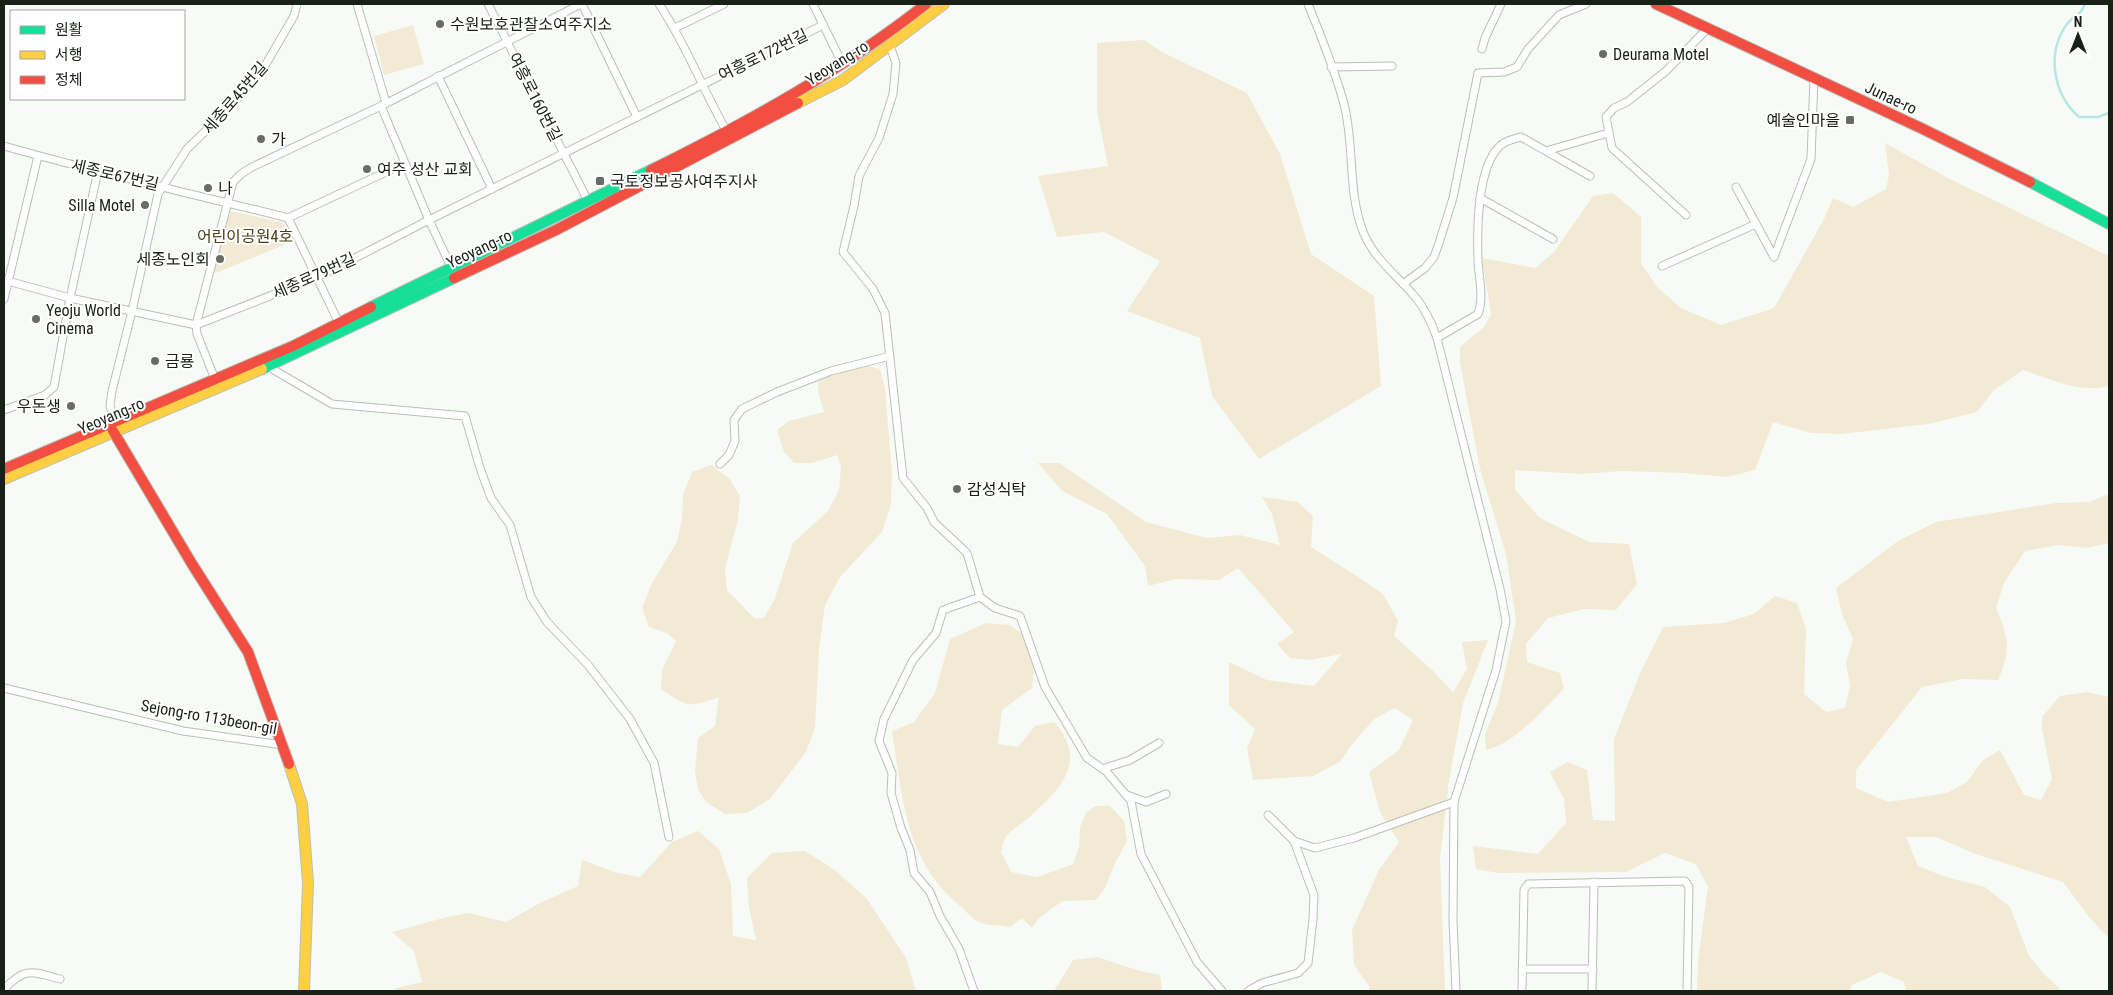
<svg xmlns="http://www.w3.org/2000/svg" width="2113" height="995" viewBox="0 0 2113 995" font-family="'Roboto Condensed','Noto Sans KR',sans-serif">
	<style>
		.green { fill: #f2ead5 }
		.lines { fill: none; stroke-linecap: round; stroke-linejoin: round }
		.stream { stroke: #b7e7e5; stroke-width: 2.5 }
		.street-casing { stroke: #babfb8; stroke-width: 9 }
		.fast-casing { stroke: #babfb8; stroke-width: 12 }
		.slow-casing { stroke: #babfb8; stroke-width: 12 }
		.jam-casing { stroke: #babfb8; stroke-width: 12 }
		.street { stroke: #fefefe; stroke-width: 7 }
		.fast { stroke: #16e098; stroke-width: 10 }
		.slow { stroke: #ffcf43; stroke-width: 10 }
		.jam { stroke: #f24e42; stroke-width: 10 }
		.poi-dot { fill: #676d65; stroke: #fff; stroke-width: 2 }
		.labels { text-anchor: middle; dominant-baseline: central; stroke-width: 4; stroke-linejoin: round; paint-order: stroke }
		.poi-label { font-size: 16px; fill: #192017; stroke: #fff; text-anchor: start }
		.street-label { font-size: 16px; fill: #192017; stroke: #fff }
		.park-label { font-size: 16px; fill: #4d3c16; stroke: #fff }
	</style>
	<rect width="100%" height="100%" fill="#f7fbf6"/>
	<g class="green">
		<path d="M 413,25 L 424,64 L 384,75 L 374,36 Z"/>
		<path d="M 1144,40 L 1162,52 L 1247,93 L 1280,154 L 1311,254 L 1374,296 L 1381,386 L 1259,459 L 1212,396 L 1200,338 L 1127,311 L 1160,261 L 1104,232 L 1057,237 L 1038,176 L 1108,166 L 1097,110 L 1097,43 Z"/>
		<path d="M 1885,143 L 1950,179 L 2109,256 L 2109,386 C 2079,394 2051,379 2023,370 L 1994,390 L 1977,412 L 1929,424 L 1841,434 L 1811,433 L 1773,422 L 1755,470 L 1727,477 L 1685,473 L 1622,471 L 1581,474 L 1515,470 L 1515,490 L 1540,518 L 1589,542 L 1629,544 L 1637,584 L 1616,610 L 1584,609 L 1548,618 L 1526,644 L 1527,662 L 1560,673 L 1564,689 C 1543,709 1515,744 1486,750 L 1485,734 L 1498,703 L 1516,621 L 1506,554 L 1480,469 L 1460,363 L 1460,347 L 1484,327 L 1491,314 L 1482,258 L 1535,268 L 1554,252 L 1593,196 L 1613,193 L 1641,217 L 1641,263 L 1657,287 L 1681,308 L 1721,325 L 1774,308 L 1824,219 L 1833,198 L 1853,207 L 1886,189 L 1889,175 Z"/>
		<path d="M 231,211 L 284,223 L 291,237 L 291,242 L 216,273 L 214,272 L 226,218 Z"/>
		<path d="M 867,366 L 880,369 L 885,388 L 892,473 L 891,504 L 882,532 L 840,577 L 825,605 L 819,650 L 815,728 L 806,752 L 770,799 L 747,813 L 725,814 L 706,802 L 698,789 L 695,771 L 698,738 L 715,726 L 719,697 C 689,708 687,707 661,689 L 662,670 L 676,641 L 667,633 L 649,627 L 642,608 L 651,585 L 677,542 L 682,518 L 683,495 L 692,472 L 711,465 L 729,478 L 740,496 L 738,520 L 725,568 L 727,590 L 754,618 L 764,618 L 775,598 L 793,543 L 828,511 L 839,490 L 841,467 L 837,455 L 812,463 L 794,463 L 784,452 L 777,430 L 789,421 L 824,412 L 818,392 L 819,380 L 841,371 Z"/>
		<path d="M 1038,463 L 1059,463 L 1146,522 L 1207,538 L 1240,535 L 1280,545 L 1272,514 L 1262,497 L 1298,502 L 1313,516 L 1311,547 L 1360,578 L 1383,594 L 1398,621 L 1394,636 L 1431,669 L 1453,692 L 1467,669 L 1462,642 L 1488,640 L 1463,703 L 1449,781 L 1440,858 L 1445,991 L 1369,991 L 1369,986 L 1354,965 L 1352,930 L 1379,870 L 1399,842 L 1380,812 L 1369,772 L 1399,750 L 1413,720 L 1395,708 L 1374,719 L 1350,747 L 1340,762 L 1313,776 L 1253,780 L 1247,748 L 1255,729 L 1229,705 L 1229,662 L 1267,680 L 1314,686 L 1342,654 L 1309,660 L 1290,658 L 1277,644 L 1294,632 L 1238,568 L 1219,580 L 1176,579 L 1148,586 L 1145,566 L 1107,514 L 1062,491 Z"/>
		<path d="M 2109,494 L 2109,543 L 2087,548 L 2059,545 L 2025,551 L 2004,583 L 1996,608 C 2009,638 2011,650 1998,680 L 1963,679 L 1922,687 L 1856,770 L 1856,788 L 1888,802 L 1947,793 L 1967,782 L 1983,760 L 2000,750 L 2024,795 L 2041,800 L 2052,779 L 2042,729 L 2042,717 L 2060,696 L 2087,692 L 2109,697 L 2109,939 L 2089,917 L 2063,882 L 1973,853 L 1936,837 L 1906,837 L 1918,866 L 1946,877 L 1985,887 L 2010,907 L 2029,956 L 2044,974 L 2062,991 L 1906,991 L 1904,982 L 1881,972 L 1852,985 L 1850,991 L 1697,991 L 1698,960 L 1708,887 L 1696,864 L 1665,853 L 1626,872 L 1498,873 L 1476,869 L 1473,846 L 1538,854 L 1566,823 L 1564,799 L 1550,772 L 1568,762 L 1587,770 L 1593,820 L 1615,821 L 1614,739 L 1641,671 L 1663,627 L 1724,623 L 1754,614 L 1775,596 L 1797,603 L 1806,628 L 1804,694 L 1826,712 L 1845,708 L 1850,686 L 1846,663 L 1853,639 L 1842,614 L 1836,588 L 1898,541 L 1936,522 L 2056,503 L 2089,502 Z"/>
		<path d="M 986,623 L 1010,625 L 1024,635 L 1034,668 L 1032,688 L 1002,710 L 998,744 L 1018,747 L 1035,726 L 1054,722 C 1091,763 1057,792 1026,820 C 1020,825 1009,831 1005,838 C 1003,842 1002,848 1001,852 L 1011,872 L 1037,877 L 1073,864 L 1079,847 L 1080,828 L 1086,813 L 1095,806 L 1110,806 L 1124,821 L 1127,841 L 1115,863 L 1105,888 L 1096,900 L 1062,901 L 1038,919 L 1032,928 L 1022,918 L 1010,927 C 1001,925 987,926 979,922 C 972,919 965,910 959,905 C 905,861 902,795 892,731 L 914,722 L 935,693 L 950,639 Z"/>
		<path d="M 698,831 L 719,849 L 731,884 L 733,936 L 756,940 L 749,907 L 747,878 L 772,853 L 805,851 L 835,870 L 867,899 L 906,958 L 916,991 L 394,991 L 396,988 L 422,982 L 414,951 L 392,932 L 447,917 L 468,913 L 506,922 L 540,903 L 578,886 L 582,860 L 617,873 L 640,877 L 672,842 Z"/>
		<path d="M 1097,957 L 1140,971 L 1160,975 L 1162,991 L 1054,991 L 1073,960 Z"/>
	</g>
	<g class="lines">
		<path class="stream" d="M 2085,4 C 2079,18 2075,14 2067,24 C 2046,53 2053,94 2079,117 L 2098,117 L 2109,113"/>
		<defs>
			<g id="street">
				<path d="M 357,4 L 386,103"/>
				<path d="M 488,4 L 588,201"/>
				<path d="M 582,4 L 637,117"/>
				<path d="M 659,4 C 686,44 703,90 727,132"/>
				<path d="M 813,4 L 843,65"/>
				<path d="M 1308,4 C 1321,36 1335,70 1344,104 C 1355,146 1347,193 1364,234 C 1375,260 1399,277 1416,298 C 1426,310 1432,324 1437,338 L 1500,589 L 1506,621 L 1496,670 L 1454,802 L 1453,921 L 1456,991"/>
				<path d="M 675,28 L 724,4"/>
				<path d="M 890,46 L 896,63 L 893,94 L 879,138 L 859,176 L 854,206 L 843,252 L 873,289 L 885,313 L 903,478 L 927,508 L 934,522 L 967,553 L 980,597 L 995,608 L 1020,616 L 1045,687 L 1087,758 L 1106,771 L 1131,801 L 1141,854 L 1197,962 L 1222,991"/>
				<path d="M 1482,49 L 1485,38 L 1501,4"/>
				<path d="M 1331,67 L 1392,66"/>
				<path d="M 438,76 L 492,189"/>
				<path d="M 381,106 L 429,220 L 451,267"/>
				<path d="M 4,146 C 98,173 194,194 288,218 L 339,323"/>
				<path d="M 1546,151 L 1608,133"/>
				<path d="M 1736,187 L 1774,257"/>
				<path d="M 1480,198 L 1553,239"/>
				<path d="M 1686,215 L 1612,148 L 1606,117 L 1614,108 L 1627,102 L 1666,71 L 1708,28"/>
				<path d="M 288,218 L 405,163"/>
				<path d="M 1774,257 L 1811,159 L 1814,78"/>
				<path d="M 1662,266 L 1756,224"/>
				<path d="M 4,280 L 70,298 L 196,325 L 318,277 L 429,220 L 823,25"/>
				<path d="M 1403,284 L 1425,268 L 1434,257 L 1439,243 L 1453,198 L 1478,73 L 1504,72 L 1517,67 L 1528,49 L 1559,15 L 1586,4"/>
				<path d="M 4,299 L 38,156"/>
				<path d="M 1437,338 L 1478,314 C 1484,297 1479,278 1478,261 C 1477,231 1477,167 1500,146 C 1504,141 1514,139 1521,137 L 1590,176"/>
				<path d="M 270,365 L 274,370 L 332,404 L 465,416 L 480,468 L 491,498 L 510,525 L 531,597 L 547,622 L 588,665 L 630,719 L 654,763 L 669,837"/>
				<path d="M 215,379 L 197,334 L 196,325 L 233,182 L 241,174 L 252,167 L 381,106 L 581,4"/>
				<path d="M 4,410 L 45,395 L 54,387 L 70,298 L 98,171"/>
				<path d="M 115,420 L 110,406 L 112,391 L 132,311 L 158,194 L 187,149 L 228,109 L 263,69 L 294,16 L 297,4"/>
				<path d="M 720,464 L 729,455 L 735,441 L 734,420 L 742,409 L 777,392 L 831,371 L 890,356"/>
				<path d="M 4,688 L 183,731 L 283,745"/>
				<path d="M 1102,769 L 1130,760 L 1159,743"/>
				<path d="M 1127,795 L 1146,802 L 1166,794"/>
				<path d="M 1294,841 L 1315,848 L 1354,838 L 1454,802"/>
				<path d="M 1522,969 L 1593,969"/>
				<path d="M 4,989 C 26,966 33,972 60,979"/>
				<path d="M 974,991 L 959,949 L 940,916 L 930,892 L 914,873 L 910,850 L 901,828 L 891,793 L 892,773 L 879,741 L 884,719 L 913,660 L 936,633 L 943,610 L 980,597"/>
				<path d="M 1248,991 L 1262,983 L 1298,973 L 1308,963 L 1313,919 L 1314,895 L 1294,841 L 1268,815"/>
				<path d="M 1522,991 L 1524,890 L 1528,884 L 1685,881 L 1689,887 L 1687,991"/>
				<path d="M 1592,991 L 1594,882"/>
			</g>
			<g id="fast">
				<path d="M 2030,182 L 2109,224"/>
				<path d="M 371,307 L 651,170"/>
				<path d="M 262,369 L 454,278"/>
			</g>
			<g id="slow">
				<path d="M 798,103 L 843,80 L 944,4"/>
				<path d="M 4,479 L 262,369"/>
				<path d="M 289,764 L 302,804 L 308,883 L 304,991"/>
			</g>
			<g id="jam">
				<path d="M 1656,4 L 1923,129 L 2030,182"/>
				<path d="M 651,170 C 748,122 841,71 926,4"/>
				<path d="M 454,278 L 556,230 L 798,103"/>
				<path d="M 113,431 L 192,564 L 248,652 L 289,764"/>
				<path d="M 4,469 L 293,346 L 371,307"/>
			</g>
		</defs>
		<use href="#street" class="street-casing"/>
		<use href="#fast" class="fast-casing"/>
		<use href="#slow" class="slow-casing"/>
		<use href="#jam" class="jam-casing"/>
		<use href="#street" class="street"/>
		<use href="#fast" class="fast"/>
		<use href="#slow" class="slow"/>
		<use href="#jam" class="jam"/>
	</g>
	<g class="poi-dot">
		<circle cx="440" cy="24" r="5"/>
		<circle cx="1603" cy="54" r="5"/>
		<rect x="1845" y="115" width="10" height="10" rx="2.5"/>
		<circle cx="261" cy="139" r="5"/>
		<circle cx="367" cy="169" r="5"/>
		<rect x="595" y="176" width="10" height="10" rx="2.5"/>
		<circle cx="208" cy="188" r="5"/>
		<circle cx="145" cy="205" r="5"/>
		<circle cx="220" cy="259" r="5"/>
		<circle cx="36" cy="319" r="5"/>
		<circle cx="155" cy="361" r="5"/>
		<circle cx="71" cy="406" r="5"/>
		<circle cx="957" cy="489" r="5"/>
	</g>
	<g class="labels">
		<g class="poi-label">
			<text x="450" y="24">수원보호관찰소여주지소</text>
			<text x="1613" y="54">Deurama Motel</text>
			<text x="1840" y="120" text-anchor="end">예술인마을</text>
			<text x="271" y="139">가</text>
			<text x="377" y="169">여주 성산 교회</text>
			<text x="610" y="181">국토정보공사여주지사</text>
			<text x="218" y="188">나</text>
			<text x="135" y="205" text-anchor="end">Silla Motel</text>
			<text x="210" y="259" text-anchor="end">세종노인회</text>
			<text x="46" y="310">Yeoju World<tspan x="46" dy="18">Cinema</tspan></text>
			<text x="165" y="361">금룡</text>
			<text x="61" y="406" text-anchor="end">우돈생</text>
			<text x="967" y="489">감성식탁</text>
		</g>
		<g class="street-label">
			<text transform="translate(763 55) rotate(-26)">여흥로172번길</text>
			<text transform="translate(837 63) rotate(-32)">Yeoyang-ro</text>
			<text transform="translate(535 97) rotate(63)">여흥로160번길</text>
			<text transform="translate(235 98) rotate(-49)">세종로45번길</text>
			<text transform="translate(1891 98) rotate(25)">Junae-ro</text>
			<text transform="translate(115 175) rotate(13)">세종로67번길</text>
			<text transform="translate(479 249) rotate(-25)">Yeoyang-ro</text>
			<text transform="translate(314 276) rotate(-24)">세종로79번길</text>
			<text transform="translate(111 416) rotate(-23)">Yeoyang-ro</text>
			<text transform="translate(209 717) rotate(10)">Sejong-ro 113beon-gil</text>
		</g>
		<g class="park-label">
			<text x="245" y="236">어린이공원4호</text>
		</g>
	</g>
	<rect width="2113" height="995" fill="none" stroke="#192017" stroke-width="10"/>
	<rect x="10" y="10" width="175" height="90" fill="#ffffff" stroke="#a3a6a2"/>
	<rect x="20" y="26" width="25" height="8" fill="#16e098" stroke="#a3a6a2"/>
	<text x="55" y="35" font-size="15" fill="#192017">원활</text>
	<rect x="20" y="51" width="25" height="8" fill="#ffcf43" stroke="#a3a6a2"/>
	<text x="55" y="60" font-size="15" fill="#192017">서행</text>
	<rect x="20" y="76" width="25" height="8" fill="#f24e42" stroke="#a3a6a2"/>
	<text x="55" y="85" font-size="15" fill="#192017">정체</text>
	<g transform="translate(2078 35)" stroke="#ffffff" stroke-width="4" paint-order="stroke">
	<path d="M0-4L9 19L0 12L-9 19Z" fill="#192017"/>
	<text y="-8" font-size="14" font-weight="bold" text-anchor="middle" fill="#192017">N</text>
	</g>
</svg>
